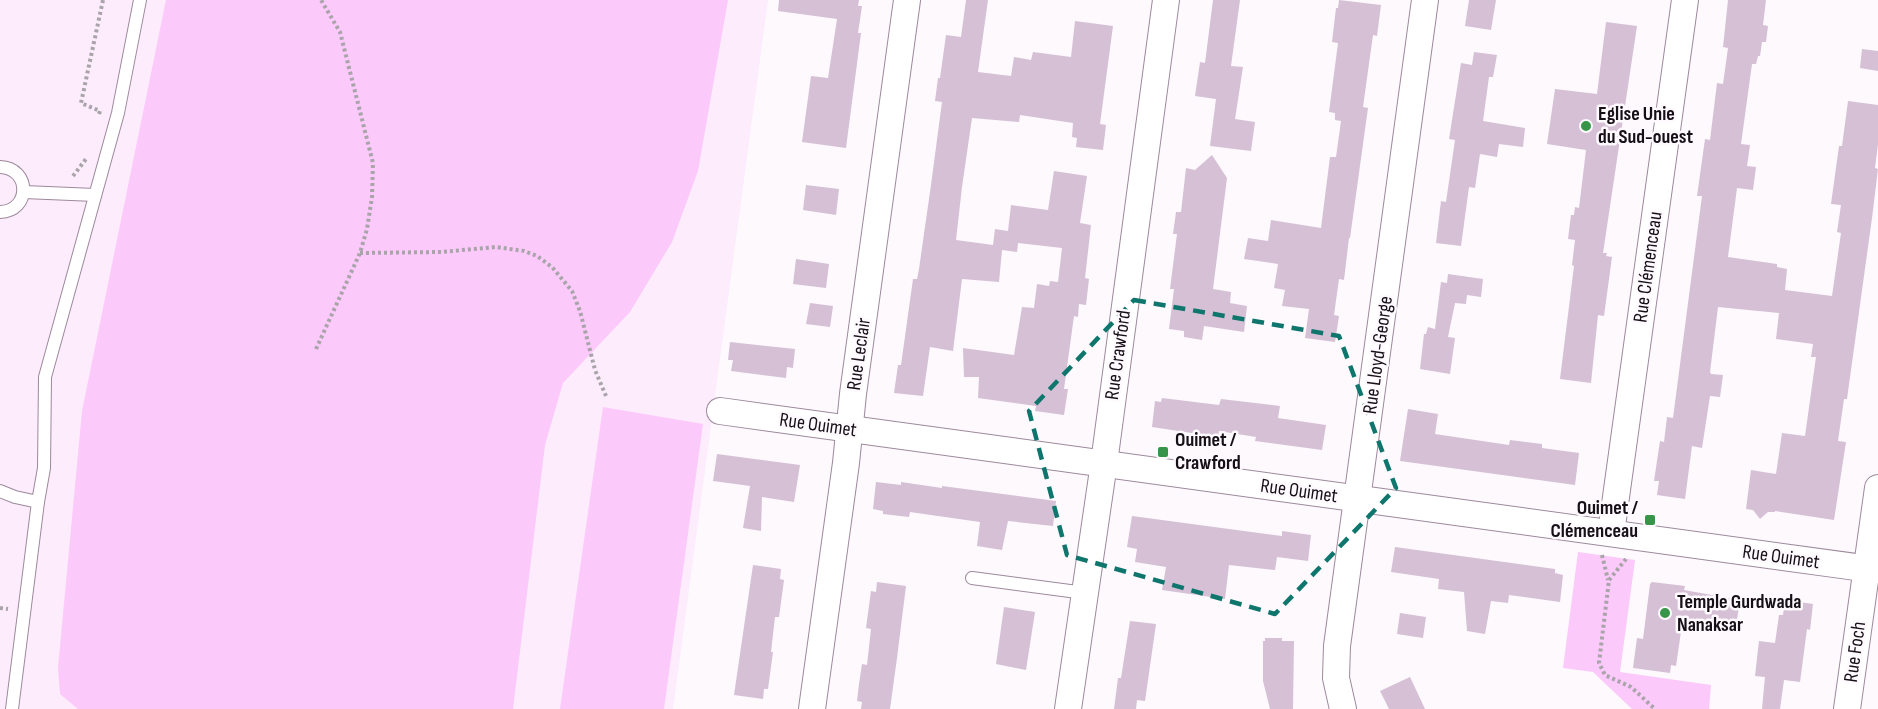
<svg xmlns="http://www.w3.org/2000/svg" width="1878" height="709" viewBox="0 0 1878 709" font-family="'Sofia Sans Condensed',sans-serif">
	<style>
		.built { fill: #fdecfc }
		.green { fill: #fbc9fa }
		.building { fill: #d6c0d5 }
		.lines { fill: none; stroke-linecap: round; stroke-linejoin: round }
		.service-casing { stroke: #9d899c; stroke-width: 14 }
		.minor-casing { stroke: #9d899c; stroke-width: 28 }
		.path { stroke: #a9a4a9; stroke-width: 4; stroke-dasharray: 3 3; stroke-linecap: butt }
		.service { stroke: #fff; stroke-width: 12 }
		.minor { stroke: #fff; stroke-width: 26 }
		.marked { fill: none; stroke: #0f766e; stroke-width: 4.5; stroke-dasharray: 12 8; stroke-linejoin: round }
		.poi-dot { fill: #369548; stroke: #fdf9fd; stroke-width: 2 }
		.labels { text-anchor: middle; dominant-baseline: central; stroke-width: 5; stroke-linejoin: round; paint-order: stroke }
		.poi-label { font-size: 20px; font-weight: bold; fill: #160f16; stroke: #fdf9fd; text-anchor: start }
		.street-label { font-size: 20px; fill: #160f16; stroke: #fdf9fd }
	</style>
	<rect width="100%" height="100%" fill="#fdf9fd"/>
	<path class="built" d="M 0,0 L 768,0 L 673,709 L 0,709 Z"/>
	<g class="green">
		<path d="M 166,0 L 728,0 L 698,171 L 672,242 L 630,312 L 563,383 L 545,445 L 513,709 L 78,709 L 60,694 L 58,668 L 82,411 Z"/>
		<path d="M 603,407 L 703,424 L 664,709 L 560,709 Z"/>
		<path d="M 1578,552 L 1635,560 L 1620,672 L 1711,685 L 1709,709 L 1632,709 L 1593,672 L 1563,668 Z"/>
	</g>
	<g class="building">
		<path d="M 779,0 L 859,0 L 858,6 L 862,6 L 858,33 L 861,33 L 846,148 L 802,142 L 811,76 L 828,78 L 837,19 L 778,11 Z"/>
		<path d="M 966,0 L 988,0 L 978,72 L 1011,76 L 1014,57 L 1031,60 L 1033,52 L 1071,57 L 1075,21 L 1113,26 L 1100,124 L 1106,125 L 1103,150 L 1076,147 L 1077,138 L 1072,137 L 1073,123 L 1020,115 L 1019,122 L 972,118 L 962,187 L 956,240 L 993,245 L 995,229 L 1008,231 L 1011,205 L 1048,210 L 1054,171 L 1087,176 L 1080,223 L 1091,225 L 1085,278 L 1089,279 L 1086,305 L 1079,304 L 1078,317 L 1074,316 L 1064,389 L 1068,389 L 1064,415 L 1035,411 L 1036,406 L 978,398 L 979,377 L 964,377 L 963,348 L 1014,355 L 1022,307 L 1034,308 L 1037,284 L 1049,286 L 1050,281 L 1058,282 L 1062,248 L 1018,243 L 1017,252 L 1002,250 L 999,282 L 962,279 L 953,351 L 930,347 L 923,396 L 894,393 L 898,365 L 901,365 L 913,279 L 917,279 L 919,269 L 931,185 L 942,102 L 935,101 L 938,78 L 940,78 L 946,35 L 961,37 Z"/>
		<path d="M 1213,0 L 1240,0 L 1231,66 L 1243,67 L 1235,119 L 1255,122 L 1251,151 L 1210,146 L 1216,99 L 1195,96 L 1200,62 L 1205,63 Z"/>
		<path d="M 1339,0 L 1381,5 L 1377,36 L 1373,35 L 1363,107 L 1368,108 L 1350,238 L 1349,238 L 1344,280 L 1339,279 L 1334,315 L 1339,316 L 1335,342 L 1305,338 L 1309,309 L 1282,306 L 1285,290 L 1274,288 L 1278,264 L 1244,259 L 1248,238 L 1268,241 L 1271,220 L 1321,228 L 1330,157 L 1336,157 L 1341,121 L 1335,120 L 1335,113 L 1329,112 L 1338,43 L 1332,42 L 1336,8 L 1338,8 Z"/>
		<path d="M 1469,0 L 1496,0 L 1491,30 L 1465,26 Z"/>
		<path d="M 1728,0 L 1766,0 L 1763,25 L 1768,26 L 1766,42 L 1762,42 L 1760,56 L 1758,56 L 1756,64 L 1752,64 L 1741,144 L 1750,145 L 1747,166 L 1756,167 L 1753,190 L 1737,188 L 1728,257 L 1777,264 L 1777,267 L 1787,269 L 1785,290 L 1832,296 L 1841,233 L 1837,232 L 1841,205 L 1831,204 L 1839,146 L 1842,146 L 1848,101 L 1878,105 L 1878,144 L 1875,168 L 1878,169 L 1872,218 L 1847,399 L 1844,399 L 1838,441 L 1846,442 L 1834,520 L 1775,511 L 1775,512 L 1768,512 L 1760,519 L 1753,510 L 1746,509 L 1751,470 L 1776,474 L 1782,433 L 1805,436 L 1816,357 L 1811,357 L 1813,344 L 1776,339 L 1779,313 L 1718,307 L 1710,372 L 1711,374 L 1723,375 L 1720,397 L 1710,396 L 1702,448 L 1692,446 L 1685,499 L 1657,495 L 1659,481 L 1654,481 L 1660,441 L 1664,442 L 1667,417 L 1673,418 L 1702,196 L 1697,196 L 1705,139 L 1710,140 L 1717,83 L 1723,84 L 1728,48 L 1723,47 Z"/>
		<path d="M 1606,22 L 1637,26 L 1603,253 L 1607,253 L 1606,256 L 1612,257 L 1604,316 L 1598,315 L 1591,383 L 1560,379 L 1574,266 L 1572,265 L 1575,240 L 1568,239 L 1571,215 L 1574,215 L 1575,207 L 1579,208 L 1586,150 L 1547,144 L 1555,89 L 1597,94 Z"/>
		<path d="M 1862,49 L 1878,51 L 1878,71 L 1860,68 Z"/>
		<path d="M 1474,52 L 1497,55 L 1493,77 L 1489,77 L 1483,121 L 1525,128 L 1523,147 L 1499,144 L 1497,157 L 1480,154 L 1475,188 L 1469,187 L 1461,246 L 1436,243 L 1441,201 L 1446,202 L 1455,140 L 1449,139 L 1461,63 L 1472,65 Z"/>
		<path d="M 1212,155 L 1227,178 L 1213,289 L 1231,292 L 1230,303 L 1247,306 L 1244,332 L 1204,326 L 1202,340 L 1184,337 L 1184,331 L 1169,329 L 1174,289 L 1170,289 L 1177,234 L 1173,234 L 1176,212 L 1181,212 L 1186,168 L 1195,170 Z"/>
		<path d="M 806,185 L 839,189 L 836,215 L 803,210 Z"/>
		<path d="M 796,259 L 829,264 L 826,288 L 793,284 Z"/>
		<path d="M 1448,274 L 1483,279 L 1481,297 L 1467,295 L 1466,304 L 1455,303 L 1448,337 L 1455,338 L 1450,374 L 1420,369 L 1424,334 L 1426,334 L 1428,327 L 1435,329 L 1441,282 L 1447,283 Z"/>
		<path d="M 810,303 L 833,306 L 830,327 L 806,324 Z"/>
		<path d="M 730,342 L 795,349 L 793,368 L 787,367 L 786,378 L 731,371 L 733,360 L 728,360 Z"/>
		<path d="M 1162,398 L 1219,405 L 1221,399 L 1280,406 L 1278,418 L 1326,425 L 1322,450 L 1255,441 L 1256,437 L 1219,431 L 1218,437 L 1152,427 L 1155,401 L 1161,402 Z"/>
		<path d="M 1408,409 L 1438,414 L 1435,434 L 1509,445 L 1510,440 L 1542,444 L 1542,448 L 1579,453 L 1575,485 L 1400,461 Z"/>
		<path d="M 717,454 L 800,465 L 794,502 L 762,497 L 761,531 L 743,528 L 750,486 L 713,481 Z"/>
		<path d="M 876,482 L 901,485 L 901,482 L 942,488 L 942,486 L 1056,501 L 1053,526 L 1008,521 L 1002,550 L 977,546 L 980,522 L 910,512 L 909,517 L 883,514 L 883,511 L 873,509 Z"/>
		<path d="M 1132,516 L 1282,536 L 1282,531 L 1311,535 L 1308,561 L 1277,557 L 1275,570 L 1229,565 L 1225,599 L 1162,590 L 1166,567 L 1135,562 L 1137,549 L 1127,547 Z"/>
		<path d="M 1395,547 L 1555,569 L 1555,573 L 1563,575 L 1560,602 L 1509,595 L 1508,603 L 1491,601 L 1485,634 L 1467,631 L 1464,592 L 1438,589 L 1439,579 L 1391,572 Z"/>
		<path d="M 753,565 L 781,569 L 780,579 L 784,580 L 779,617 L 775,617 L 771,652 L 773,652 L 768,689 L 764,689 L 763,699 L 734,695 Z"/>
		<path d="M 877,582 L 906,586 L 897,658 L 890,709 L 861,709 L 862,702 L 857,701 L 859,684 L 862,664 L 867,665 L 871,629 L 866,628 L 871,591 L 876,592 Z"/>
		<path d="M 1652,582 L 1685,586 L 1684,590 L 1740,600 L 1736,626 L 1683,618 L 1676,666 L 1671,665 L 1670,673 L 1633,668 L 1637,638 L 1643,639 L 1650,584 Z"/>
		<path d="M 1785,600 L 1813,604 L 1810,630 L 1807,629 L 1800,682 L 1784,680 L 1780,709 L 1762,709 L 1765,677 L 1755,676 L 1759,641 L 1775,643 L 1779,615 L 1783,615 Z"/>
		<path d="M 1004,607 L 1035,612 L 1026,670 L 996,664 Z"/>
		<path d="M 1400,613 L 1426,617 L 1423,638 L 1397,634 Z"/>
		<path d="M 1130,621 L 1156,624 L 1145,701 L 1137,700 L 1136,709 L 1114,709 L 1118,678 L 1121,678 Z"/>
		<path d="M 1265,638 L 1282,638 L 1282,641 L 1294,641 L 1293,709 L 1270,709 L 1263,681 L 1263,641 L 1265,641 Z"/>
		<path d="M 1410,677 L 1425,709 L 1389,709 L 1380,691 Z"/>
	</g>
	<g class="lines">
		<defs>
			<g id="service">
				<path d="M 0,167 C 31,168 31,211 0,212"/>
				<path d="M 24,192 L 95,195"/>
				<path d="M 0,491 L 15,497 L 38,502"/>
				<path d="M 972,578 L 1085,593"/>
				<path d="M 12,709 L 38,502 L 44,468 L 45,377 L 118,113 L 140,0"/>
			</g>
			<g id="minor">
				<path d="M 720,411 L 1878,570"/>
				<path d="M 1611,533 L 1685,0"/>
				<path d="M 812,709 L 846,463 L 853,394 L 907,0"/>
				<path d="M 1068,709 L 1104,463 L 1166,0"/>
				<path d="M 1343,709 L 1336,678 L 1337,646 L 1425,0"/>
				<path d="M 1847,709 L 1878,488"/>
			</g>
		</defs>
		<use href="#service" class="service-casing"/>
		<use href="#minor" class="minor-casing"/>
		<g class="path">
			<path d="M 99,114 L 100,111 L 81,103 L 103,0"/>
			<path d="M 73,176 L 86,159"/>
			<path d="M 360,253 L 441,252 L 496,247 L 524,251 L 537,256 L 552,267 L 572,291 L 580,311 L 595,370 L 606,396"/>
			<path d="M 316,349 L 360,253 L 367,229 L 372,197 L 373,163 L 340,32 L 321,0"/>
			<path d="M 1602,555 L 1608,580"/>
			<path d="M 1626,559 L 1609,580 L 1599,663 L 1605,675 L 1631,687 L 1655,709"/>
			<path d="M 0,608 L 8,609"/>
		</g>
		<use href="#service" class="service"/>
		<use href="#minor" class="minor"/>
	</g>
	<path class="marked" d="M 1134,300 L 1339,336 L 1396,488 L 1275,614 L 1067,555 L 1029,411 Z"/>
	<g class="poi-dot">
		<circle cx="1586" cy="126" r="6"/>
		<rect x="1157" y="446" width="12" height="12" rx="3"/>
		<rect x="1644" y="514" width="12" height="12" rx="3"/>
		<circle cx="1665" cy="613" r="6"/>
	</g>
	<g class="labels">
		<g class="poi-label">
			<text x="1598" y="114">Eglise Unie<tspan x="1598" dy="23">du Sud-ouest</tspan></text>
			<text x="1175" y="440">Ouimet /<tspan x="1175" dy="23">Crawford</tspan></text>
			<text x="1638" y="508" text-anchor="end">Ouimet /<tspan x="1638" dy="23">Clémenceau</tspan></text>
			<text x="1677" y="602">Temple Gurdwada<tspan x="1677" dy="23">Nanaksar</tspan></text>
		</g>
		<g class="street-label">
			<text transform="translate(1648 267) rotate(-82)">Rue Clémenceau</text>
			<text transform="translate(859 354) rotate(-82)">Rue Leclair</text>
			<text transform="translate(1118 355) rotate(-82)">Rue Crawford</text>
			<text transform="translate(1378 355) rotate(-82)">Rue Lloyd-George</text>
			<text transform="translate(818 425) rotate(8)">Rue Ouimet</text>
			<text transform="translate(1299 491) rotate(8)">Rue Ouimet</text>
			<text transform="translate(1781 557) rotate(8)">Rue Ouimet</text>
			<text transform="translate(1855 652) rotate(-82)">Rue Foch</text>
		</g>
	</g>
</svg>
